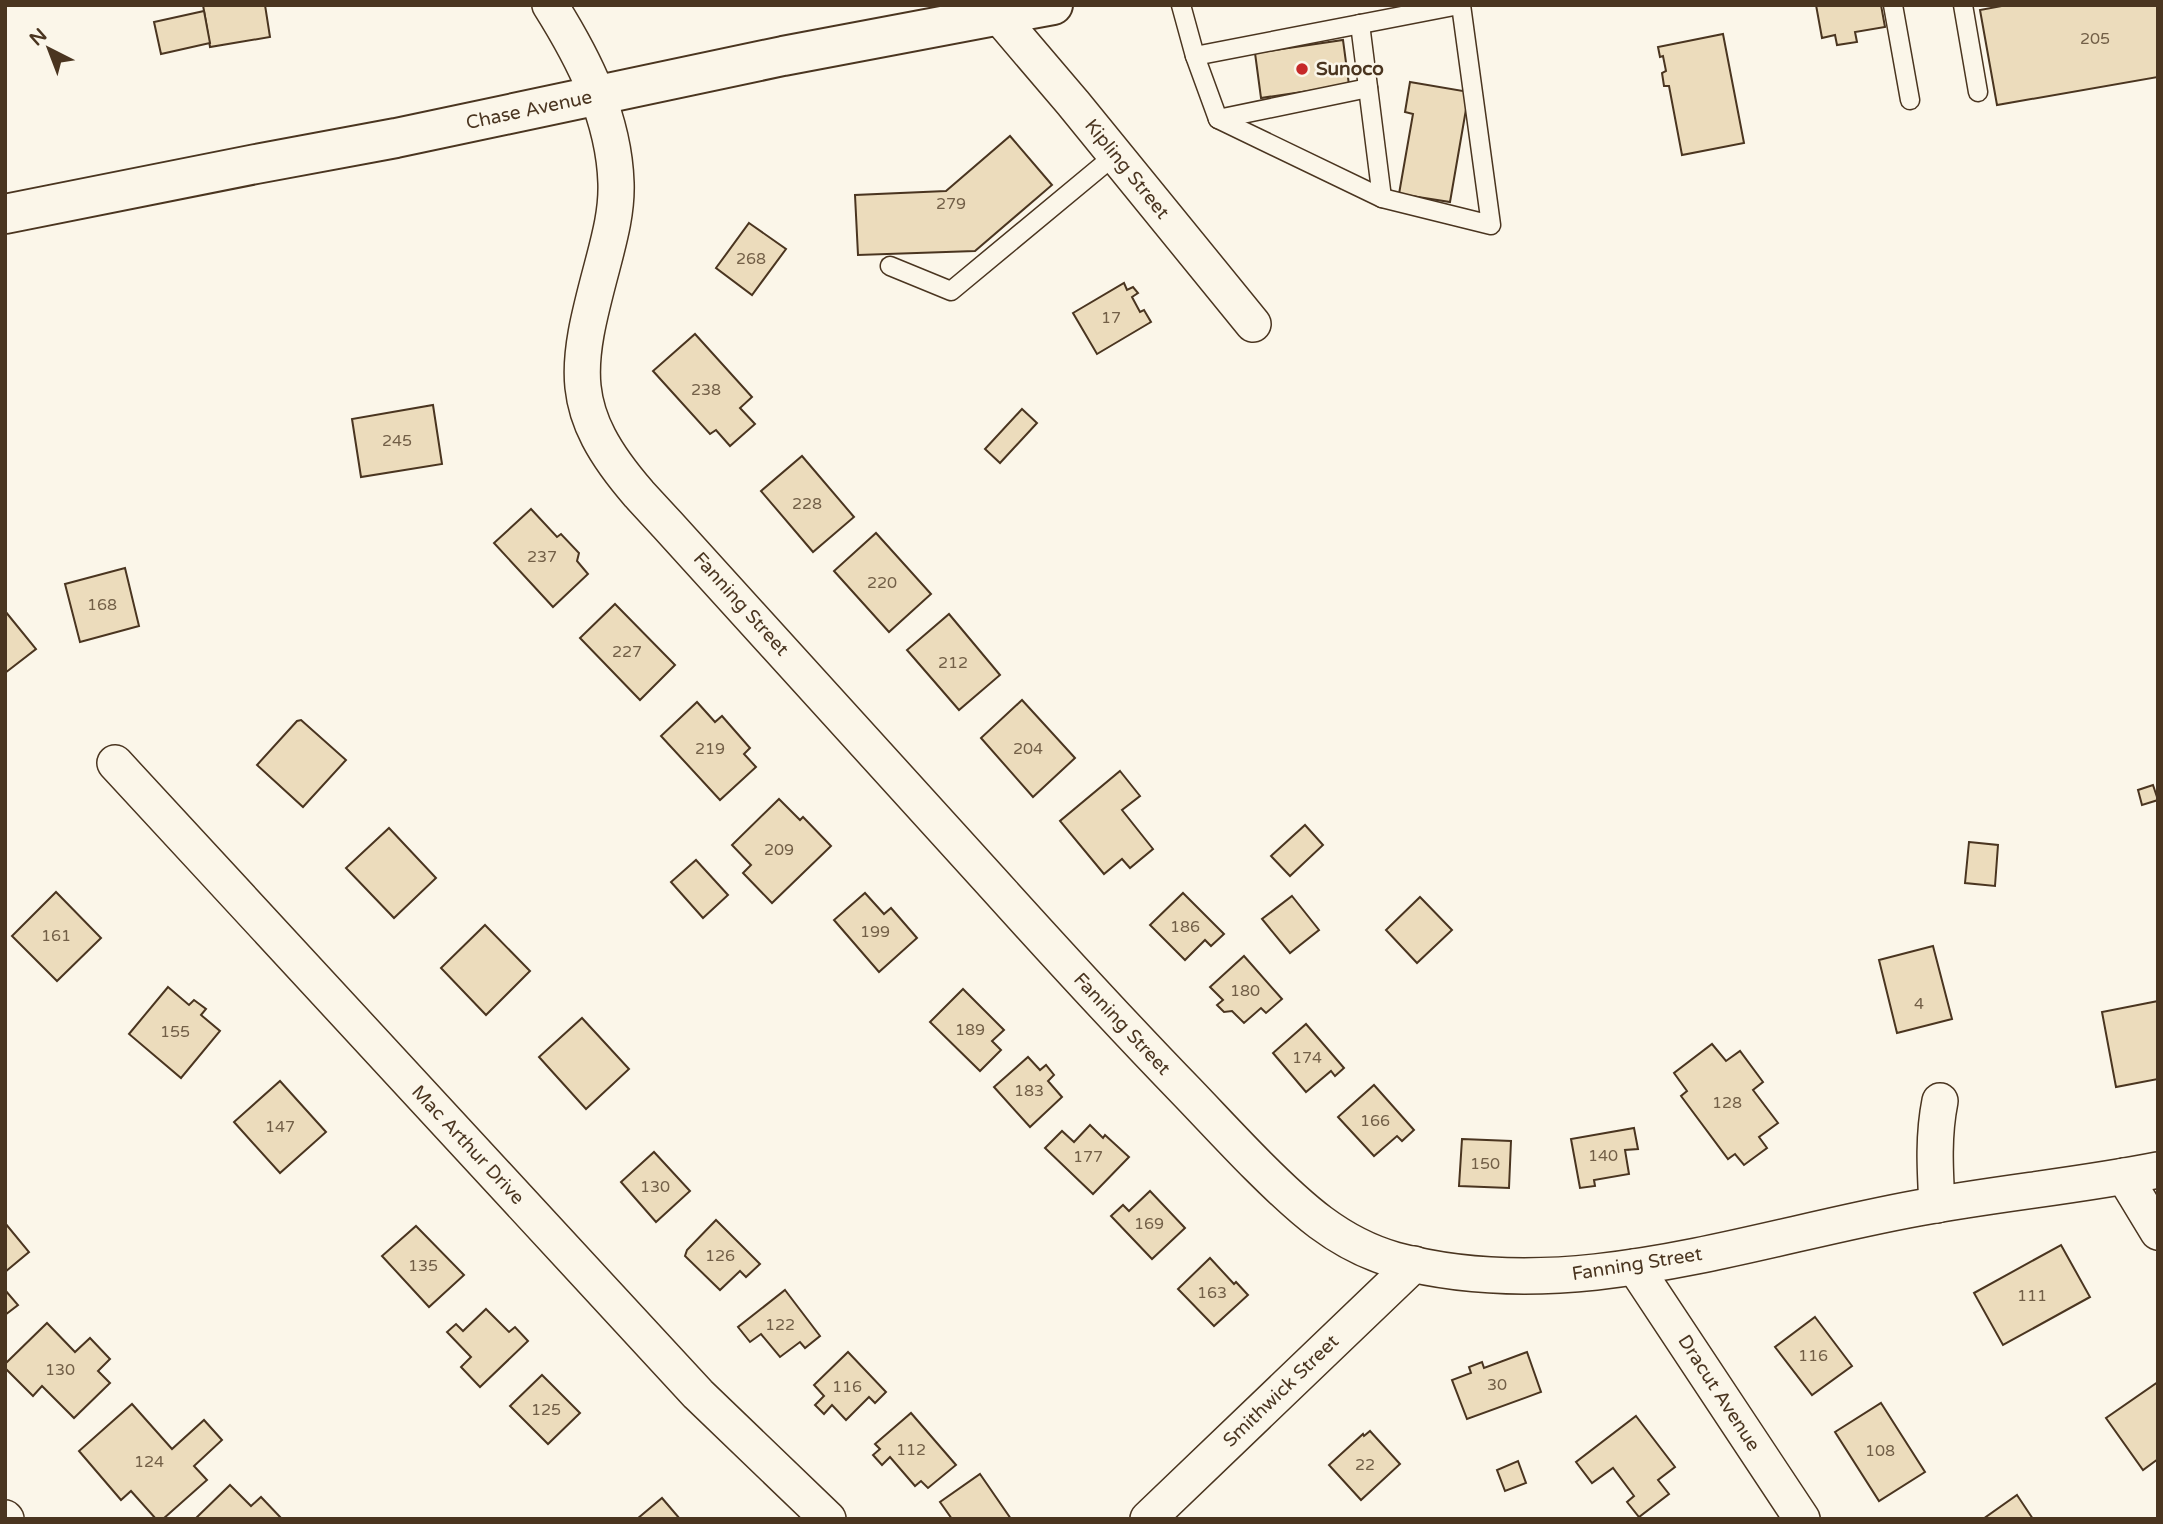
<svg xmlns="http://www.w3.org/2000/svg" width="2163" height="1524" viewBox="0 0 2163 1524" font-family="'Varela Round',sans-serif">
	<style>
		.building { fill: #ecdcbc; stroke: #4a3520; stroke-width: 2 }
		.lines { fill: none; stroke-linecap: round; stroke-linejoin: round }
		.service-casing { stroke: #4a3520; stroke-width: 21 }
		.minor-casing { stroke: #4a3520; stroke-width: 38 }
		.secondary-casing { stroke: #4a3520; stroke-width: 42 }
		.service { stroke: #fbf6e9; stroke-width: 18 }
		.minor { stroke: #fbf6e9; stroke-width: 35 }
		.secondary { stroke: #fbf6e9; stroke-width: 38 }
		.poi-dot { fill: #c62828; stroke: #fbf6e9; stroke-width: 2.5 }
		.labels { text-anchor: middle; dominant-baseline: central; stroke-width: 5; stroke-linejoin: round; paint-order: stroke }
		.number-label { font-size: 16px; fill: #725f47 }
		.poi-label { font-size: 19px; font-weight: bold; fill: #4a3520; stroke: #fbf6e9; text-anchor: start }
		.street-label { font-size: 19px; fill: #4a3520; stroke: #fbf6e9 }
	</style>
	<rect width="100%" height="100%" fill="#fbf6e9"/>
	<g class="building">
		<path d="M 203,5 L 265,5 L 270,37 L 210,47 Z"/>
		<path d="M 1816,5 L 1881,5 L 1885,27 L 1855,32 L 1857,42 L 1837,45 L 1835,35 L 1822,38 Z"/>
		<path d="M 2007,5 L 2158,5 L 2158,77 L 1997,105 L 1980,10 Z"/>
		<path d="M 204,11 L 210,43 L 161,54 L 154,22 Z"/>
		<path d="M 1723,34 L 1744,143 L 1682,155 L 1669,86 L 1664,86 L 1662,73 L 1666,71 L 1663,56 L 1660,57 L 1658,47 Z"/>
		<path d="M 1343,40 L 1349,85 L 1261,98 L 1255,53 Z"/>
		<path d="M 1410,82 L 1469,92 L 1450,202 L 1399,194 L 1413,114 L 1405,112 Z"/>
		<path d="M 1010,136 L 1052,185 L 975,251 L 858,255 L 855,195 L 946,191 Z"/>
		<path d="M 749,223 L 786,249 L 752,295 L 716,268 Z"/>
		<path d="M 1124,283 L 1127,290 L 1133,287 L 1138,293 L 1132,297 L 1140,312 L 1144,310 L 1151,322 L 1097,354 L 1073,313 Z"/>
		<path d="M 695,334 L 752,397 L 740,408 L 755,424 L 730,446 L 716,430 L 710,434 L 653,371 Z"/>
		<path d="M 433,405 L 442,464 L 361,477 L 352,419 Z"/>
		<path d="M 1022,409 L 1037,423 L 1000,463 L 985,449 Z"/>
		<path d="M 802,456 L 854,517 L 813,552 L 761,491 Z"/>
		<path d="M 531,509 L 557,537 L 561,534 L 579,553 L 577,561 L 588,574 L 553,607 L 494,543 Z"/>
		<path d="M 876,533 L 931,594 L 889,632 L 834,571 Z"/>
		<path d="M 125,568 L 139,626 L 80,642 L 65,584 Z"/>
		<path d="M 615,604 L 675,665 L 640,700 L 580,638 Z"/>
		<path d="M 5,611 L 36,649 L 5,673 Z"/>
		<path d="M 949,614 L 1000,675 L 959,710 L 907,650 Z"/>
		<path d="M 1022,700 L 1075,758 L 1033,797 L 981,738 Z"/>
		<path d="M 697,702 L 715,722 L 722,716 L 750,748 L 744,754 L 756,767 L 720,800 L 661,736 Z"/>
		<path d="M 301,720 L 346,760 L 303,807 L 257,765 L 297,721 Z"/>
		<path d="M 1120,771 L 1140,796 L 1122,810 L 1153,849 L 1130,868 L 1122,859 L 1104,874 L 1060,821 Z"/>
		<path d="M 2153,785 L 2158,800 L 2142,805 L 2138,790 Z"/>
		<path d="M 779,799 L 800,820 L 803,817 L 831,846 L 772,903 L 743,873 L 751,865 L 732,845 Z"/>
		<path d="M 1305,825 L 1323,845 L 1290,876 L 1271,856 Z"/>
		<path d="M 389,828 L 436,878 L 394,918 L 346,868 Z"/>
		<path d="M 1969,842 L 1998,845 L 1995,886 L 1965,883 Z"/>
		<path d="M 696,860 L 728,895 L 703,918 L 671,882 Z"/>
		<path d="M 56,892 L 101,938 L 57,981 L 12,936 Z"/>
		<path d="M 865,893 L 884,914 L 891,908 L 917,938 L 879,972 L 834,920 Z"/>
		<path d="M 1183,893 L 1224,934 L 1211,946 L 1205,940 L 1185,960 L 1150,925 Z"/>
		<path d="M 1292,896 L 1319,930 L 1290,953 L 1262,919 Z"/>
		<path d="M 1420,897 L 1452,930 L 1417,963 L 1386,930 Z"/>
		<path d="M 485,925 L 530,971 L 486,1015 L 441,968 Z"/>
		<path d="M 1933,946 L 1952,1019 L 1897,1033 L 1879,960 Z"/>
		<path d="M 1244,956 L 1282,999 L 1266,1013 L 1261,1008 L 1244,1023 L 1232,1011 L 1224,1012 L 1217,1005 L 1223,1000 L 1210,987 Z"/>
		<path d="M 168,987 L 189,1005 L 194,1000 L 206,1009 L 201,1015 L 220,1031 L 181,1078 L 129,1034 Z"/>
		<path d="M 963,989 L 1004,1030 L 992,1041 L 1001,1050 L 980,1071 L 930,1022 Z"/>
		<path d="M 2158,1001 L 2158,1079 L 2116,1087 L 2102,1012 Z"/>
		<path d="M 582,1018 L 629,1069 L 586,1109 L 539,1057 Z"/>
		<path d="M 1306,1024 L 1344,1068 L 1335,1076 L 1331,1071 L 1306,1092 L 1273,1053 Z"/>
		<path d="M 1712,1044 L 1726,1061 L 1740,1051 L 1763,1082 L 1753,1090 L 1778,1123 L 1759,1137 L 1767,1148 L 1744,1165 L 1735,1154 L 1728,1159 L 1681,1096 L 1687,1091 L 1674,1073 Z"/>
		<path d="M 1028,1057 L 1040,1070 L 1046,1065 L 1054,1075 L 1048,1081 L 1062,1097 L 1030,1127 L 994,1087 Z"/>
		<path d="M 280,1081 L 326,1132 L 280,1173 L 234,1122 Z"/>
		<path d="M 1374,1085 L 1414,1130 L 1402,1141 L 1397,1136 L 1374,1156 L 1338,1117 Z"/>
		<path d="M 1090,1125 L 1103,1138 L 1105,1135 L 1129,1157 L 1093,1194 L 1045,1148 L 1062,1131 L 1074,1142 Z"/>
		<path d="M 1634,1128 L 1638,1149 L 1625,1150 L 1629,1174 L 1594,1180 L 1595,1186 L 1580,1188 L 1571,1139 Z"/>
		<path d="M 1462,1139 L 1511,1141 L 1509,1188 L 1459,1186 Z"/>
		<path d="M 654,1152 L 690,1191 L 656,1222 L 621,1182 Z"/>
		<path d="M 1150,1191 L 1185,1228 L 1152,1259 L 1111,1216 L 1123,1205 L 1129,1211 Z"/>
		<path d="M 716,1220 L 760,1264 L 746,1277 L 740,1271 L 720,1290 L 685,1256 L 687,1250 Z"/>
		<path d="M 5,1223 L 29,1252 L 5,1272 Z"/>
		<path d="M 416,1226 L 464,1275 L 429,1307 L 382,1256 Z"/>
		<path d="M 2061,1245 L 2090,1297 L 2003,1345 L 1974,1293 Z"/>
		<path d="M 1210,1258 L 1234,1284 L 1236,1282 L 1248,1295 L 1214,1326 L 1178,1289 Z"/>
		<path d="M 5,1290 L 18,1305 L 5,1315 Z"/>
		<path d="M 785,1290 L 820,1336 L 805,1348 L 800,1342 L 780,1357 L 761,1334 L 750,1342 L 738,1327 Z"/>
		<path d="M 486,1309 L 509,1332 L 515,1327 L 528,1341 L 480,1387 L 461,1367 L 471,1357 L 447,1332 L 456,1324 L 463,1331 Z"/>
		<path d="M 1815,1317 L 1852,1366 L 1812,1395 L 1775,1347 Z"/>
		<path d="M 47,1323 L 75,1352 L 90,1338 L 110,1359 L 98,1371 L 110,1383 L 74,1418 L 42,1386 L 33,1396 L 5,1368 L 5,1364 Z"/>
		<path d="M 848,1352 L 886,1392 L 875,1403 L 869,1397 L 846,1420 L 832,1405 L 824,1414 L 815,1405 L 824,1396 L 814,1385 Z"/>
		<path d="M 1527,1352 L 1541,1392 L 1467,1419 L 1452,1380 L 1471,1373 L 1469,1367 L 1482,1362 L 1484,1368 Z"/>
		<path d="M 542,1375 L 580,1413 L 548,1444 L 510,1406 Z"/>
		<path d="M 2158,1382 L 2158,1459 L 2143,1470 L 2106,1418 Z"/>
		<path d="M 1881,1403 L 1925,1472 L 1879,1501 L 1835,1432 Z"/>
		<path d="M 132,1404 L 172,1449 L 204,1420 L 222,1440 L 194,1466 L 207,1480 L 163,1519 L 156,1519 L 131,1491 L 121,1500 L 79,1451 Z"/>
		<path d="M 911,1413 L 956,1465 L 928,1488 L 921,1481 L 915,1486 L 890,1457 L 882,1465 L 873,1455 L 880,1449 L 875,1444 Z"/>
		<path d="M 1636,1416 L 1675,1467 L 1658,1480 L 1669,1494 L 1639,1517 L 1627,1502 L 1634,1496 L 1613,1468 L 1592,1483 L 1576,1462 Z"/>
		<path d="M 1370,1431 L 1400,1464 L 1361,1500 L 1329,1465 L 1363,1434 L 1364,1436 Z"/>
		<path d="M 1518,1461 L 1526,1483 L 1505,1491 L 1497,1470 Z"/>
		<path d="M 980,1474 L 1011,1519 L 952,1519 L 940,1502 Z"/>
		<path d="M 230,1485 L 251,1506 L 261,1497 L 282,1519 L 195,1519 Z"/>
		<path d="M 2017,1495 L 2033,1519 L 1983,1519 Z"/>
		<path d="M 662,1498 L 680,1519 L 637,1519 Z"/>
	</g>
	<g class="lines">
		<defs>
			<g id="service">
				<path d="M 1181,5 L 1195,56 L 1218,119 L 1368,88"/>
				<path d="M 1893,5 L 1910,100"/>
				<path d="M 1963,5 L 1978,92"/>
				<path d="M 1360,24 L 1382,198"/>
				<path d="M 1195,56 L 1459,5"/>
				<path d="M 1218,119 L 1382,198 L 1491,225 L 1461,5"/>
				<path d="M 890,266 L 951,291 L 1115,155"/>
			</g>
			<g id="minor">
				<path d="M 550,5 C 584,59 614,118 616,183 C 617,212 609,240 602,267 C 575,368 566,410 639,494 C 757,622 874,751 990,880 C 1055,952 1120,1023 1187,1092 C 1211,1117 1234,1142 1258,1166 C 1299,1207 1338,1244 1395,1260 C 1570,1307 1747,1239 1918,1208 C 1998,1193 2078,1186 2158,1170"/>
				<path d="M 998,15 L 1073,103 L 1253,324"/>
				<path d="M 115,763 L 698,1394 L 828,1519"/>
				<path d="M 2124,1176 L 2158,1232"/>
				<path d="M 1937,1205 C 1935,1169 1933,1136 1940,1101"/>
				<path d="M 1635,1267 L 1802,1519"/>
				<path d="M 5,1518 L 6,1519"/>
				<path d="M 1148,1519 L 1414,1264"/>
			</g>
			<path id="secondary" d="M 5,214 L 256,164 L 396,138 L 783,56 L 1053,5"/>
		</defs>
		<use href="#service" class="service-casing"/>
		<use href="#minor" class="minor-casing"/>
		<use href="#secondary" class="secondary-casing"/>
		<use href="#service" class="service"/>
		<use href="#minor" class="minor"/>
		<use href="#secondary" class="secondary"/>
	</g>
	<circle class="poi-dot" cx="1302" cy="69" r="7"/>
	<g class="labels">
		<g class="number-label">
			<text x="2095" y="39">205</text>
			<text x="951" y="204">279</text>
			<text x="751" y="259">268</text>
			<text x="1111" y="318">17</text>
			<text x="706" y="390">238</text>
			<text x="397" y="441">245</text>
			<text x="807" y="504">228</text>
			<text x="542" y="557">237</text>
			<text x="882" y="583">220</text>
			<text x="102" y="605">168</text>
			<text x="627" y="652">227</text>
			<text x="953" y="663">212</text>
			<text x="710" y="749">219</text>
			<text x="1028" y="749">204</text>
			<text x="779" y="850">209</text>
			<text x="1185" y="927">186</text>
			<text x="875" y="932">199</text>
			<text x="56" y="936">161</text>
			<text x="1245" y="991">180</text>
			<text x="1919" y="1004">4</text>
			<text x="970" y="1030">189</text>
			<text x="175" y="1032">155</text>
			<text x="1307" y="1058">174</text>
			<text x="1029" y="1091">183</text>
			<text x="1727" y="1103">128</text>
			<text x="1375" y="1121">166</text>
			<text x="280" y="1127">147</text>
			<text x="1603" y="1156">140</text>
			<text x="1088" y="1157">177</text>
			<text x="1485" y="1164">150</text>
			<text x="655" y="1187">130</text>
			<text x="1149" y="1224">169</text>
			<text x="720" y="1256">126</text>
			<text x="423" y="1266">135</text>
			<text x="1212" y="1293">163</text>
			<text x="2032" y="1296">111</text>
			<text x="780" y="1325">122</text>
			<text x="1813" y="1356">116</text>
			<text x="60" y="1370">130</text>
			<text x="1497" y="1385">30</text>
			<text x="847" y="1387">116</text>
			<text x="546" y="1410">125</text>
			<text x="911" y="1450">112</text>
			<text x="1880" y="1451">108</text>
			<text x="149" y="1462">124</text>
			<text x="1365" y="1465">22</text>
		</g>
		<g class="poi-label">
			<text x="1316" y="69">Sunoco</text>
		</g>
		<g class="street-label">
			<text transform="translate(529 110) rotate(-12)">Chase Avenue</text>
			<text transform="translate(1127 169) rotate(51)">Kipling Street</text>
			<text transform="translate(741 604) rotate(48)">Fanning Street</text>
			<text transform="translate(1122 1024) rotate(47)">Fanning Street</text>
			<text transform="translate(468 1145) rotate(47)">Mac Arthur Drive</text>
			<text transform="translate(1637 1264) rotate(-9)">Fanning Street</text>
			<text transform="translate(1281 1391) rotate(-44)">Smithwick Street</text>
			<text transform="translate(1719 1393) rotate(57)">Dracut Avenue</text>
		</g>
	</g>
	<rect width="2163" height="1524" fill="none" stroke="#4a3520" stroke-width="14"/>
	<g transform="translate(49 49) rotate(318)" stroke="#fbf6e9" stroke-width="5" paint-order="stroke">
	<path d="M0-5L12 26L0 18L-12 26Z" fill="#4a3520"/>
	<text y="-10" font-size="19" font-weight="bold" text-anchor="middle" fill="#4a3520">N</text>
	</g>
</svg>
